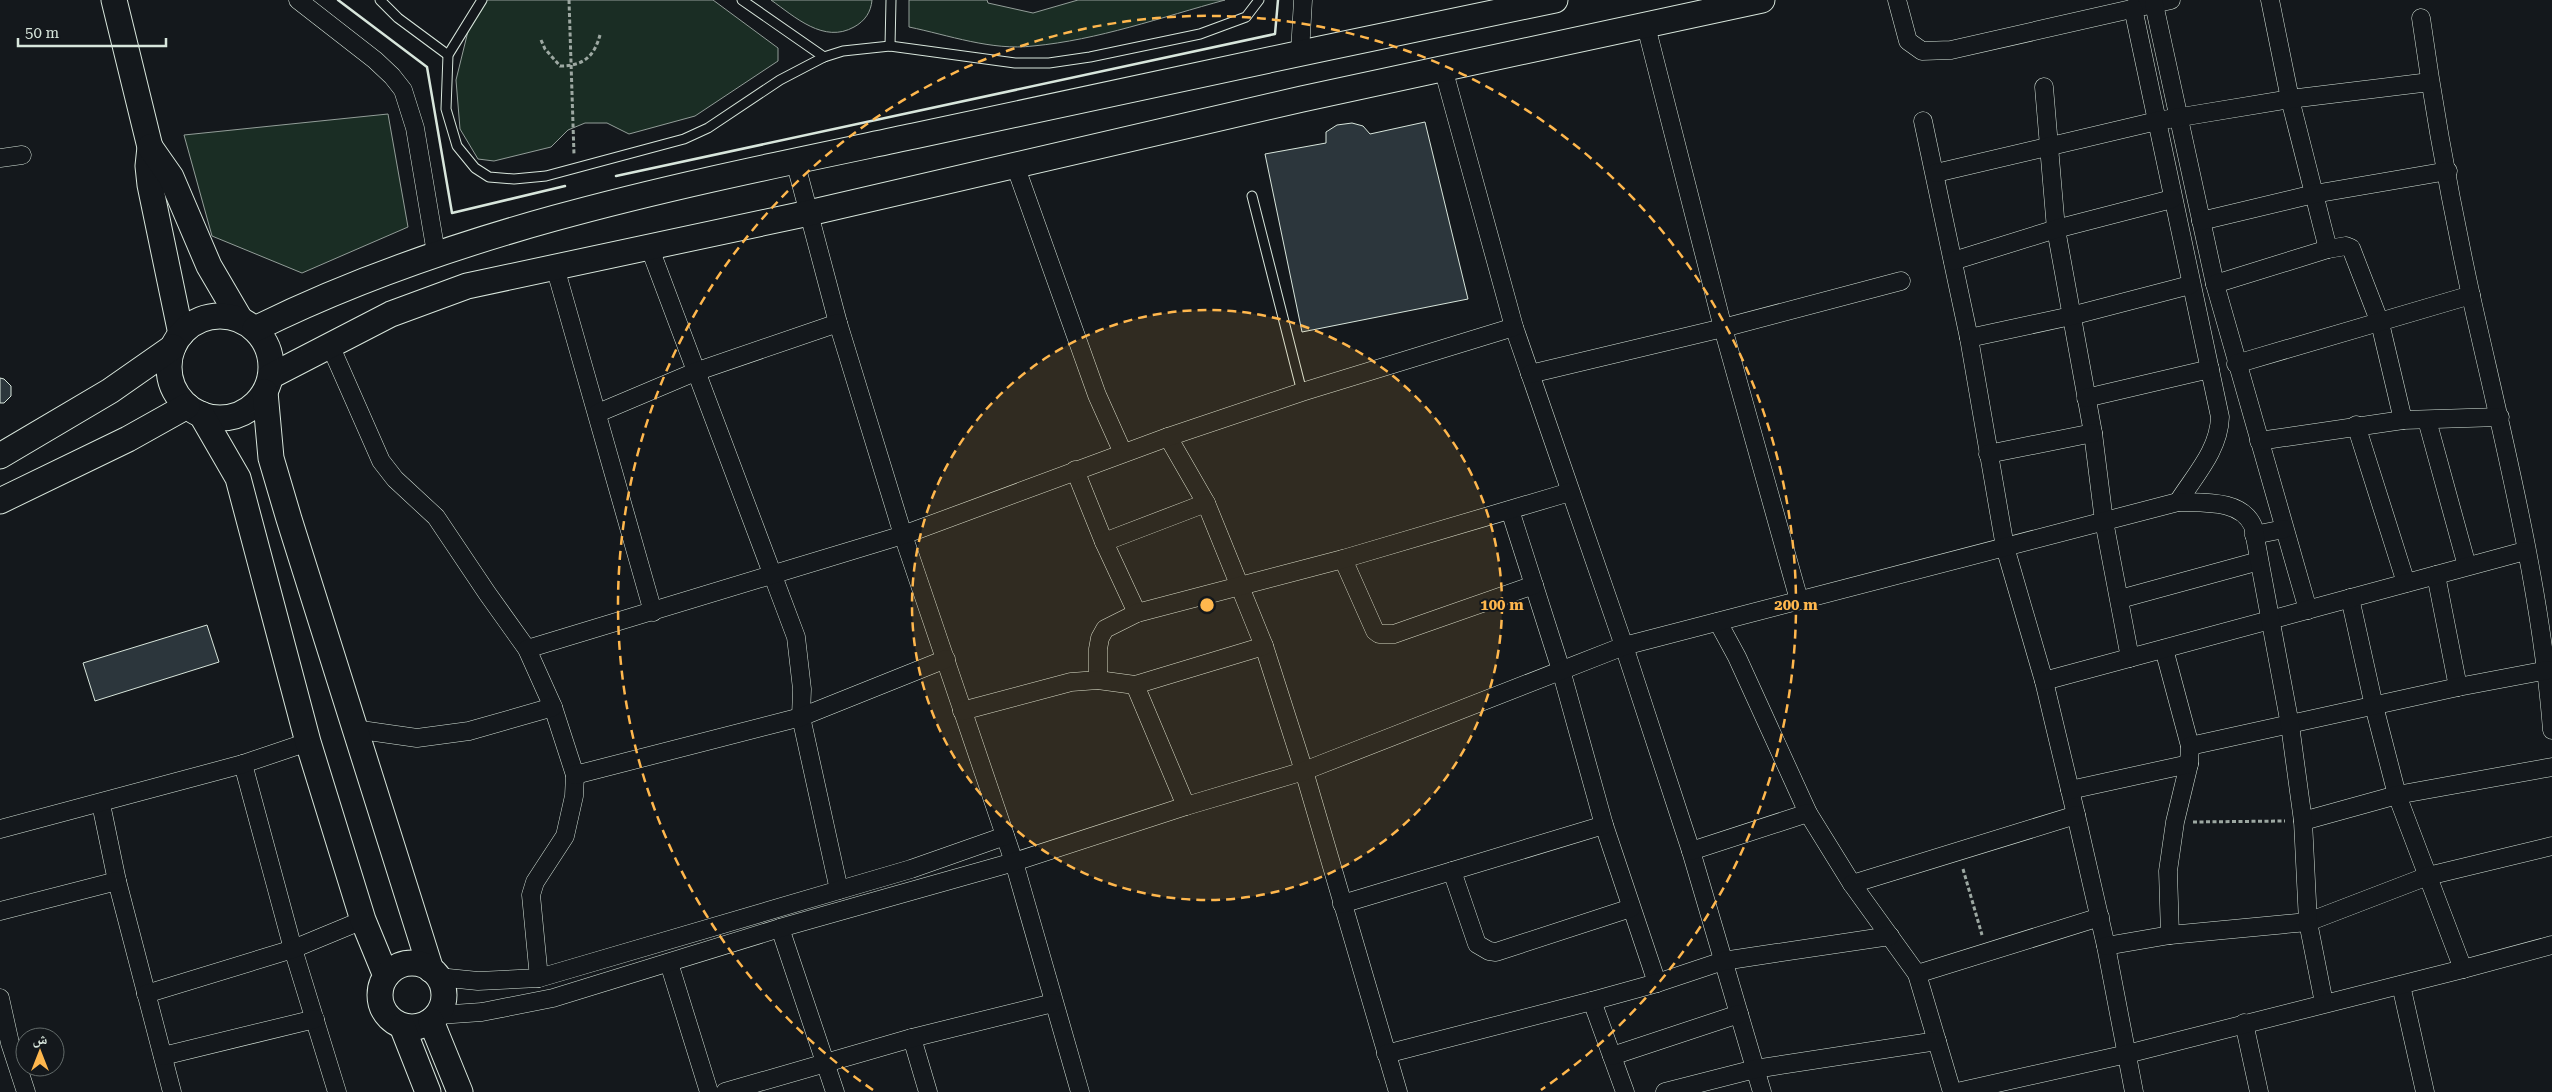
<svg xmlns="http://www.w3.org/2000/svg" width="2552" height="1092" viewBox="0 0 2552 1092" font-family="'Roboto Serif','Noto Naskh Arabic',serif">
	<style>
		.green { fill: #1a2d24; stroke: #939e99 }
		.building { fill: #2c363c; stroke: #d8e6dc }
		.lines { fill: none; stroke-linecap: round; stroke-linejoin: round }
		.lane-casing { stroke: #d8e6dc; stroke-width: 11 }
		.street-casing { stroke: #d8e6dc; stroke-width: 19 }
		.secondary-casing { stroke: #d8e6dc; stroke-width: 27 }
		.path { stroke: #9da8a2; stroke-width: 3; stroke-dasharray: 4 2.5; stroke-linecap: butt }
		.lane { stroke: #14181c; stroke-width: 9 }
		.street { stroke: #14181c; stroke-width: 18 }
		.secondary { stroke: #14181c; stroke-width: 25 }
		.wall { stroke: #d8e6dc; stroke-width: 2.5 }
		.ring { fill: none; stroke: #ffb74d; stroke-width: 2.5; stroke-dasharray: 9 6 }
		.centre { fill: #ffb74d; stroke: #14181c; stroke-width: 2.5 }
		.ring-label { font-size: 15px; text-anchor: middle; font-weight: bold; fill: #ffb74d; stroke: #14181c; stroke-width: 4; stroke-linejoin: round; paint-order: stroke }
	</style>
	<rect width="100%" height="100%" fill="#14181c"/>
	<g class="green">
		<path d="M 486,0 L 713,0 L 778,48 L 778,61 L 695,116 L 629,134 L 607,123 L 585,123 L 568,130 L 551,147 L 494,161 L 478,159 L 460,129 L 456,80 L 470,23 Z"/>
		<path d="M 771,0 L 872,0 C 871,12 865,21 854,27 C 824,44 795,17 771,0 Z"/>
		<path d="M 909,0 L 987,0 L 988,3 L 1033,13 L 1078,0 L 1225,0 C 1162,17 1098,40 1033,46 C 992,51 948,35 909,27 Z"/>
		<path d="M 388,114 L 408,227 L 302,273 L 212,236 L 184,135 Z"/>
	</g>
	<g class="building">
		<path d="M 1425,122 L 1468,299 L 1302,332 L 1265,154 L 1326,143 L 1326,132 L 1337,125 L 1352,123 L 1363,126 L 1370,134 Z"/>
		<path d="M 0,378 L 4,379 L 11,386 L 11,396 L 4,403 L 0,403 Z"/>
		<path d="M 207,625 L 219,662 L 95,701 L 83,663 Z"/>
	</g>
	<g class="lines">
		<defs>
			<g id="lane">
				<path d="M 380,0 L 398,18 L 448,55"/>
				<path d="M 482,0 L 448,55 L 446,109 L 457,146 L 475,168 L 489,177 L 514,179 L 546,176 L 684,139 L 708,128 L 780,80 L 824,57 L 843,51 L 890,46 L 1015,63 L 1049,63 L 1090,57 L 1200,34 L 1246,17 L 1259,0"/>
				<path d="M 742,0 L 824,57"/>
				<path d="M 890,46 L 891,0"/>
				<path d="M 1252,196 L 1302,392"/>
			</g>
			<g id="street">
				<path d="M 298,0 L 375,60 L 392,76 L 403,90 L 415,128 L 436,253"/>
				<path d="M 1897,0 L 1908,41 L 1922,51 L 1951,50 L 2171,0"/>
				<path d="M 2270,0 L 2290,99 L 2328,249"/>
				<path d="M 2154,4 L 2215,284 L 2308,610"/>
				<path d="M 2133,8 L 2220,417 C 2219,450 2195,475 2178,502"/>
				<path d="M 2421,18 C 2434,111 2451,204 2471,296 C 2503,439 2541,585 2552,730"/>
				<path d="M 1646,26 L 1723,328 L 1799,600"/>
				<path d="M 1300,53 L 1303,0"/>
				<path d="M 1443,68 L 1514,327 L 1624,646 L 1691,851 L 1762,1092"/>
				<path d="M 2044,87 L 2056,229 L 2093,433 L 2104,521 L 2130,658"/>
				<path d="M 1923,121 L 1969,338 L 2005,547 L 2044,681 L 2076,815 L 2106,946 L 2134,1092"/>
				<path d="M 0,158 L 22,155"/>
				<path d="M 795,161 L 838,323 L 903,535 L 1014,862 L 1080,1092"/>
				<path d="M 1015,165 L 1097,395 L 1123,453"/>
				<path d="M 1936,173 L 2157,121 L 2290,99 L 2430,82"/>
				<path d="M 2201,221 L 2314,194 L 2448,171"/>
				<path d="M 649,246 L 796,637 L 802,689 L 801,717 L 839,890"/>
				<path d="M 1953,261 L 2056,229 L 2172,199"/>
				<path d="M 555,267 L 653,612"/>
				<path d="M 2215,284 L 2328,249 L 2346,246 L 2351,248 L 2380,323 L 2403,420"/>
				<path d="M 1969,338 L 2071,316 L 2190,285"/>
				<path d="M 330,345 L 381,461 L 395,479 L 436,517 L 487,593 L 527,649 L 553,707 L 575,775 L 574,796 L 565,836 L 535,882 L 531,895 L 539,978"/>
				<path d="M 2236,364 L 2471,295"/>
				<path d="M 1530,374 L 1723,328 L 1901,281"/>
				<path d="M 2086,398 L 2210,369"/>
				<path d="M 598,413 L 695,372 L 838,323"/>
				<path d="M 2427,420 L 2467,566"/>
				<path d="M 2356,425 L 2406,583"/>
				<path d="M 1168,437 L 1206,503 L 1264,646 L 1304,771 L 1398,1092"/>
				<path d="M 2259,441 L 2403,420 L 2500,417"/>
				<path d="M 1988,454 L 2093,433"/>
				<path d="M 1075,470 L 1104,542 L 1137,613"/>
				<path d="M 1510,510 L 1561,670 L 1604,825 L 1657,983"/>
				<path d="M 2254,535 L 2284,529"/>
				<path d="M 1104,542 L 1206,503"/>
				<path d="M 1343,559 L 1375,631 L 1379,634 L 1394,634 L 1534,585"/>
				<path d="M 2436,575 L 2458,687"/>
				<path d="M 2350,598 L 2374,706 L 2397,795 L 2463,969"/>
				<path d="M 2120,599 L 2259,561"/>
				<path d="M 1718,622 L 1737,657 L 1808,813 L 1852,884 L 1917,974 L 1952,1092"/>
				<path d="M 527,649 L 903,535 L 1168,437 L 1302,392 L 1514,327"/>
				<path d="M 2164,649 L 2190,746 L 2189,764 L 2175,822 L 2168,871 L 2170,935"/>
				<path d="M 1098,680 L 1098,649 L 1100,638 L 1105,629 L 1137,613 L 1343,559 L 1570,492"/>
				<path d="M 2044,681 L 2525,551"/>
				<path d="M 1135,685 L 1186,806"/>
				<path d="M 962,711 L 1071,682 L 1098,680 L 1135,685 L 1264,646"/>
				<path d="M 354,729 L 417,738 L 469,731 L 553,707"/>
				<path d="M 2190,746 L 2458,687 L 2548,670"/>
				<path d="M 243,764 L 293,949 L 337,1092"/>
				<path d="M 575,775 L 801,717 L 946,659"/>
				<path d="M 2070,790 L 2189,764"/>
				<path d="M 101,804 L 117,881 L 172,1092"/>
				<path d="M 2303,821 L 2397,795 L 2552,767"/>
				<path d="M 0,829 L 243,764 L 308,742"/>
				<path d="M 1691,851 L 1808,813"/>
				<path d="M 1452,871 L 1604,825"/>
				<path d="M 1852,884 L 2076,815"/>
				<path d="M 1342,904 L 1452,871 L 1477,944 L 1489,951 L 1496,952 L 1631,908"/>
				<path d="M 0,911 L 117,881"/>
				<path d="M 780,928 L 835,1092"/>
				<path d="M 2106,946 L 2170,935 L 2308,922 L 2428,876 L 2552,846"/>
				<path d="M 669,963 L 709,1092"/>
				<path d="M 1917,974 L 2100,917"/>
				<path d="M 438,977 L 478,981 L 539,978 L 911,869 L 1005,836"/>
				<path d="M 2401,985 L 2425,1092"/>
				<path d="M 146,994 L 293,949 L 363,920"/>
				<path d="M 0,998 L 10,1043 L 26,1092"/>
				<path d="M 1592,1001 L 1625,1092"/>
				<path d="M 438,1015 L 482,1012 L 553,998 L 780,928 L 1014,862 L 1186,806 L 1304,771 L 1624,646 L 2178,502 C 2203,503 2241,499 2253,526 L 2290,725 L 2303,821 L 2308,922 L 2324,1003"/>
				<path d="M 2244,1023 L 2259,1092"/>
				<path d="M 912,1038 L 928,1092"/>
				<path d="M 1386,1054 L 1592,1001 L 1657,983 L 1723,961 L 1890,936"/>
				<path d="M 163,1056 L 315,1019"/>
				<path d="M 1612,1056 L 1739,1014"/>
				<path d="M 725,1092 L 912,1038 L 1053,1003"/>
				<path d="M 1665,1092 L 1755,1069 L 1937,1041"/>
				<path d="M 1957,1092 L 2127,1054 L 2463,969 L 2552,945"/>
			</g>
			<g id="secondary">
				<path d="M 114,0 L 150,147 L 148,166 L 150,185 L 181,334"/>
				<path d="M 150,147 L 171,177 L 209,266 L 240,319"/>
				<circle cx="220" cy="367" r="51"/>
				<path d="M 255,329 C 460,227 691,183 914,136 C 1128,90 1341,44 1555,0"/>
				<path d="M 271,376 L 391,314 L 467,286 L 809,213 L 1302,99 L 1762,0"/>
				<path d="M 265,392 L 271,458 L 289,519 L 431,970"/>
				<path d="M 201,414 L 238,478 L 308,742 L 363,920 L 386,976"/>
				<path d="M 0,456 L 110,391 L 173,347"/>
				<path d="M 0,501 L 128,439 L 187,406"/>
				<circle cx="412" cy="995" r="32"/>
				<path d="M 431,1021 L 460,1092"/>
				<path d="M 402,1026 L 428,1092"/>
			</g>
		</defs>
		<use href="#lane" class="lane-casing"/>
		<use href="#street" class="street-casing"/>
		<use href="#secondary" class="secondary-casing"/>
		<g class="path">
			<path d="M 569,0 L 574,155"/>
			<path d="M 541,40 L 545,49 L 560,66 C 583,66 594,57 600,35"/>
			<path d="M 2193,822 L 2285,821"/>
			<path d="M 1963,869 L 1982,935"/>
		</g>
		<use href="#lane" class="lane"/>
		<use href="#street" class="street"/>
		<use href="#secondary" class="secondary"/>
		<g class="wall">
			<path d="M 338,0 L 427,67 L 452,213 L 565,186"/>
			<path d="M 616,176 L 1275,34 L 1278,0"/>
		</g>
	</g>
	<circle cx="1207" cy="605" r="295" fill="#ffb74d" fill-opacity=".12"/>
	<g class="ring">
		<circle cx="1207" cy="605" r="295"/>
		<path d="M873 1090A589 589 0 1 1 1541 1090"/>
	</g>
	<circle cx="1207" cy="605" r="8" class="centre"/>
	<g class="ring-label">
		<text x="1502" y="610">100 m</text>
		<text x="1796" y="610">200 m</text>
	</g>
	<g transform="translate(40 1052)"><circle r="24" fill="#14181c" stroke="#626a69"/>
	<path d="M0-4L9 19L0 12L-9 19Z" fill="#ffb74d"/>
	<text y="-8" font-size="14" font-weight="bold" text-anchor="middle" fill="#d8e6dc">ش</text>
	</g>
	<path d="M18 38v8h148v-8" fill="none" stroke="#d8e6dc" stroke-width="2.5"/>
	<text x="25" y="38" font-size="15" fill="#d8e6dc" stroke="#14181c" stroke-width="4" paint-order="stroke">50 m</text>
</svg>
